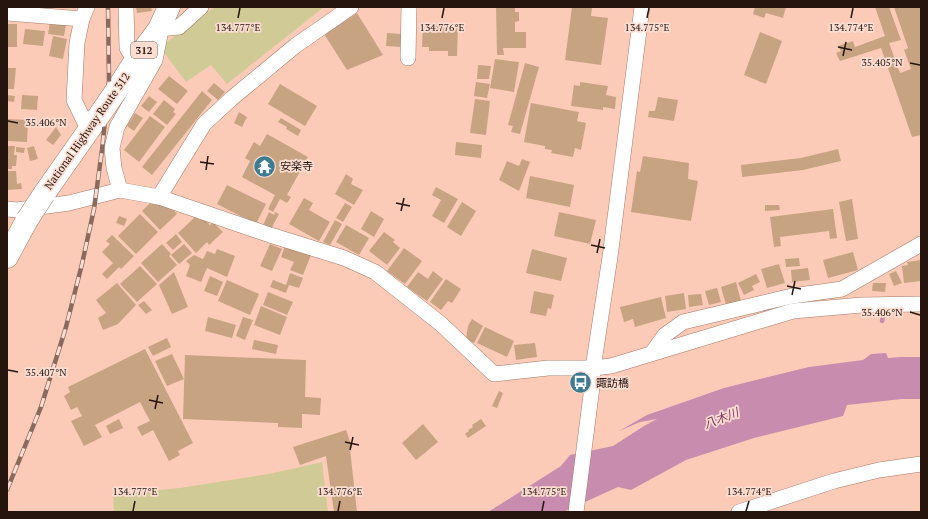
<svg xmlns="http://www.w3.org/2000/svg" width="928" height="519" viewBox="0 0 928 519" font-family="'PT Serif','Noto Sans JP',serif">
	<style>
		.green { fill: #cfca96 }
		.water { fill: #c88caf }
		.lines { fill: none; stroke-linecap: round; stroke-linejoin: round }
		.stream { stroke: #c88caf; stroke-width: 4.5 }
		.building { fill: #c8a382 }
		.minor-casing { stroke: #a57866; stroke-width: 16 }
		.highway-casing { stroke: #a57866; stroke-width: 23 }
		.minor { stroke: #fff; stroke-width: 15 }
		.highway { stroke: #fff; stroke-width: 22 }
		.rail-casing { stroke: #8a6a5d; stroke-width: 4.5 }
		.rail { stroke: #fcddd1; stroke-width: 3; stroke-dasharray: 9; stroke-linecap: butt }
		.highway-bridge-casing { stroke: #a57866; stroke-width: 23; stroke-linecap: butt }
		.highway-bridge { stroke: #fff; stroke-width: 22 }
		.ticks { fill: none; stroke: #26150e; stroke-width: 1.5 }
		.labels { text-anchor: middle; dominant-baseline: central; stroke-width: 3.5; stroke-linejoin: round; paint-order: stroke }
		.shield { fill: #fcddd1; stroke: #665148; stroke-width: 1 }
		.shield-label { font-size: 10px; font-weight: bold; fill: #26150e }
		.street-label { font-size: 11px; fill: #26150e; stroke: #fcddd1 }
		.poi-label { font-size: 11px; fill: #26150e; stroke: #fcddd1; text-anchor: start }
		.water-label { font-size: 12px; font-style: italic; fill: #793060; stroke: #fcddd1 }
		.ticks-label { font-size: 10px; text-anchor: middle; fill: #26150e; stroke: #fcddd1; stroke-width: 3.5; stroke-linejoin: round; paint-order: stroke }
	</style>
	<rect width="100%" height="100%" fill="#fccbb7"/>
	<g class="green">
		<path d="M 215,7 L 324,7 L 227,84 L 211,65 L 186,82 L 160,47 Z"/>
		<path d="M 322,462 L 328,512 L 114,512 L 113,494 L 180,488 L 269,474 Z"/>
	</g>
	<path class="water" d="M 886,353 L 888,358 L 901,357 L 921,357 L 921,399 L 902,399 L 847,405 L 843,416 L 754,438 L 686,460 L 631,490 L 618,487 L 563,512 L 488,512 L 561,466 L 570,455 L 613,446 L 644,426 L 657,419 L 640,422 L 619,431 L 647,415 L 724,388 L 809,367 L 863,360 L 871,354 Z"/>
	<g class="lines">
		<path class="stream" d="M 882,321 L 883,316"/>
	</g>
	<g class="building">
		<path d="M 136,7 L 151,7 L 152,11 L 137,13 Z"/>
		<path d="M 496,7 L 515,7 L 515,12 L 519,12 L 519,21 L 515,22 L 515,32 L 526,32 L 526,48 L 503,48 L 504,55 L 497,55 Z"/>
		<path d="M 572,7 L 592,8 L 591,16 L 608,18 L 601,65 L 565,60 Z"/>
		<path d="M 755,7 L 786,7 L 783,18 L 766,13 L 764,18 L 753,14 Z"/>
		<path d="M 875,7 L 889,7 L 901,40 L 889,43 L 900,73 L 911,69 L 904,50 L 908,48 L 894,7 L 921,7 L 921,130 L 920,130 L 921,135 L 912,137 L 881,48 L 840,61 L 836,53 L 841,51 L 838,46 L 853,41 L 855,47 L 885,36 Z"/>
		<path d="M 357,13 L 383,55 L 347,70 L 324,34 Z"/>
		<path d="M 50,23 L 66,25 L 64,36 L 48,34 Z"/>
		<rect x="7" y="24" width="10" height="23"/>
		<path d="M 423,25 L 458,26 L 457,56 L 448,56 L 448,51 L 429,51 L 429,47 L 422,47 Z"/>
		<path d="M 25,29 L 45,31 L 43,46 L 23,44 Z"/>
		<path d="M 760,32 L 782,41 L 766,84 L 744,75 Z"/>
		<path d="M 387,33 L 402,34 L 402,47 L 386,46 Z"/>
		<path d="M 53,36 L 67,39 L 63,59 L 49,56 Z"/>
		<path d="M 495,59 L 519,62 L 514,92 L 490,88 Z"/>
		<path d="M 525,63 L 539,67 L 520,134 L 511,132 L 513,126 L 508,125 Z"/>
		<path d="M 478,65 L 491,66 L 489,79 L 477,79 Z"/>
		<path d="M 7,68 L 16,68 L 14,89 L 7,89 Z"/>
		<path d="M 169,76 L 188,91 L 177,104 L 158,89 Z"/>
		<path d="M 476,82 L 490,84 L 487,98 L 474,96 Z"/>
		<path d="M 580,82 L 608,86 L 606,95 L 616,97 L 615,109 L 603,107 L 603,110 L 571,106 L 574,85 L 580,86 Z"/>
		<path d="M 214,83 L 225,92 L 218,100 L 207,91 Z"/>
		<path d="M 280,84 L 317,106 L 305,126 L 268,104 Z"/>
		<path d="M 202,91 L 212,100 L 152,175 L 142,167 Z"/>
		<path d="M 7,95 L 15,96 L 14,102 L 7,101 Z"/>
		<path d="M 22,95 L 38,96 L 37,110 L 21,109 Z"/>
		<path d="M 149,96 L 157,102 L 149,112 L 141,106 Z"/>
		<path d="M 658,97 L 678,100 L 674,121 L 648,117 L 649,111 L 655,111 Z"/>
		<path d="M 475,99 L 490,101 L 486,135 L 470,133 Z"/>
		<path d="M 164,100 L 175,109 L 173,112 L 176,114 L 167,125 L 153,114 Z"/>
		<path d="M 531,103 L 579,112 L 577,121 L 586,123 L 581,150 L 575,148 L 573,157 L 551,153 L 552,150 L 545,149 L 545,146 L 524,142 Z"/>
		<path d="M 239,112 L 247,117 L 242,127 L 234,123 Z"/>
		<path d="M 135,113 L 143,118 L 134,131 L 127,126 Z"/>
		<path d="M 150,116 L 165,127 L 139,162 L 124,150 Z"/>
		<path d="M 281,118 L 301,130 L 298,136 L 286,129 L 287,127 L 278,122 Z"/>
		<path d="M 7,119 L 28,120 L 27,142 L 7,141 Z"/>
		<path d="M 56,127 L 61,135 L 53,145 L 46,140 Z"/>
		<path d="M 267,134 L 308,157 L 287,195 L 291,197 L 287,203 L 280,199 L 273,212 L 268,209 L 275,195 L 242,177 L 250,161 L 245,158 L 254,142 L 260,146 Z"/>
		<path d="M 456,142 L 482,145 L 481,158 L 455,155 Z"/>
		<path d="M 7,146 L 15,146 L 14,155 L 17,155 L 16,166 L 12,166 L 12,169 L 7,169 Z"/>
		<path d="M 34,146 L 38,159 L 30,161 L 27,148 Z"/>
		<path d="M 16,147 L 25,148 L 24,153 L 16,152 Z"/>
		<path d="M 838,149 L 841,161 L 803,170 L 742,177 L 741,165 L 801,158 Z"/>
		<path d="M 643,156 L 689,163 L 688,179 L 698,181 L 691,221 L 631,212 L 637,171 L 640,172 Z"/>
		<path d="M 522,159 L 530,162 L 519,191 L 499,180 L 507,161 L 519,166 Z"/>
		<path d="M 7,171 L 16,171 L 17,184 L 21,183 L 22,189 L 7,190 Z"/>
		<path d="M 346,174 L 353,179 L 351,184 L 363,190 L 354,205 L 335,194 Z"/>
		<path d="M 530,176 L 574,185 L 570,207 L 526,198 Z"/>
		<path d="M 227,185 L 266,204 L 256,224 L 217,204 Z"/>
		<path d="M 436,187 L 458,199 L 444,223 L 432,216 L 441,200 L 432,195 Z"/>
		<path d="M 304,198 L 313,203 L 309,210 L 330,222 L 319,241 L 289,224 Z"/>
		<path d="M 852,199 L 858,239 L 846,241 L 839,202 Z"/>
		<path d="M 153,200 L 170,206 L 177,214 L 160,230 L 142,211 Z"/>
		<path d="M 462,202 L 476,211 L 461,236 L 447,227 Z"/>
		<path d="M 345,203 L 352,207 L 343,222 L 336,218 Z"/>
		<path d="M 765,205 L 779,205 L 780,210 L 765,211 Z"/>
		<path d="M 833,209 L 837,238 L 830,239 L 829,231 L 780,237 L 781,246 L 774,247 L 770,217 Z"/>
		<path d="M 371,211 L 384,219 L 374,237 L 361,229 Z"/>
		<path d="M 269,212 L 274,215 L 275,212 L 279,214 L 271,229 L 263,225 Z"/>
		<path d="M 559,212 L 596,220 L 590,244 L 554,236 Z"/>
		<path d="M 140,214 L 158,232 L 136,254 L 118,236 Z"/>
		<path d="M 119,216 L 127,219 L 124,226 L 116,223 Z"/>
		<path d="M 196,216 L 200,220 L 203,218 L 210,225 L 213,222 L 223,232 L 209,245 L 207,242 L 196,253 L 178,233 Z"/>
		<path d="M 335,220 L 342,224 L 330,245 L 323,242 Z"/>
		<path d="M 346,225 L 369,238 L 359,255 L 336,242 Z"/>
		<path d="M 384,232 L 395,240 L 393,242 L 400,248 L 387,265 L 369,251 Z"/>
		<path d="M 176,234 L 182,242 L 173,250 L 166,243 Z"/>
		<path d="M 112,235 L 134,256 L 121,269 L 119,267 L 107,279 L 102,274 L 113,263 L 102,252 L 110,244 L 106,241 Z"/>
		<path d="M 162,244 L 171,254 L 169,256 L 177,265 L 158,282 L 141,263 Z"/>
		<path d="M 184,244 L 192,253 L 179,264 L 171,255 Z"/>
		<path d="M 270,244 L 282,249 L 272,271 L 260,266 Z"/>
		<path d="M 285,246 L 311,255 L 303,275 L 290,270 L 294,262 L 281,257 Z"/>
		<path d="M 404,248 L 422,261 L 405,284 L 387,271 Z"/>
		<path d="M 217,249 L 235,256 L 227,277 L 207,268 L 201,282 L 186,276 L 190,265 L 186,261 L 194,255 L 203,259 L 207,251 L 215,254 Z"/>
		<path d="M 532,249 L 567,258 L 561,281 L 526,273 Z"/>
		<path d="M 853,252 L 858,270 L 828,278 L 823,260 Z"/>
		<path d="M 799,258 L 800,266 L 786,267 L 785,259 Z"/>
		<path d="M 921,260 L 921,281 L 904,283 L 902,266 L 908,265 L 907,262 Z"/>
		<path d="M 779,264 L 785,283 L 767,288 L 761,269 Z"/>
		<path d="M 140,266 L 157,284 L 137,302 L 120,284 Z"/>
		<path d="M 808,268 L 810,280 L 792,282 L 791,270 Z"/>
		<path d="M 433,271 L 443,279 L 427,301 L 407,287 L 418,272 L 428,279 Z"/>
		<path d="M 896,271 L 902,283 L 894,286 L 889,274 Z"/>
		<path d="M 174,272 L 188,307 L 172,314 L 159,285 Z"/>
		<path d="M 290,273 L 303,278 L 299,288 L 289,285 L 286,293 L 270,287 L 273,280 L 286,285 Z"/>
		<path d="M 756,274 L 760,282 L 752,286 L 754,290 L 744,295 L 738,283 Z"/>
		<path d="M 210,276 L 223,282 L 217,296 L 204,291 Z"/>
		<path d="M 446,279 L 461,289 L 452,303 L 448,301 L 441,310 L 430,302 Z"/>
		<path d="M 227,280 L 259,294 L 250,315 L 218,301 Z"/>
		<path d="M 736,282 L 741,301 L 726,305 L 721,287 Z"/>
		<path d="M 117,283 L 136,305 L 118,324 L 103,330 L 98,318 L 106,313 L 96,300 Z"/>
		<path d="M 873,283 L 886,283 L 885,292 L 872,291 Z"/>
		<path d="M 717,288 L 721,302 L 709,305 L 705,291 Z"/>
		<path d="M 534,291 L 554,295 L 551,309 L 548,308 L 546,316 L 530,313 Z"/>
		<path d="M 268,292 L 293,302 L 287,315 L 263,305 Z"/>
		<path d="M 684,293 L 686,309 L 667,312 L 665,296 Z"/>
		<path d="M 701,294 L 703,305 L 689,307 L 688,295 Z"/>
		<path d="M 661,297 L 666,318 L 635,327 L 633,319 L 624,322 L 620,307 Z"/>
		<path d="M 144,301 L 152,310 L 146,314 L 138,305 Z"/>
		<path d="M 261,306 L 287,317 L 280,335 L 254,325 Z"/>
		<path d="M 208,317 L 236,325 L 232,338 L 205,331 Z"/>
		<path d="M 243,317 L 253,320 L 245,340 L 236,336 Z"/>
		<path d="M 472,319 L 483,326 L 474,343 L 466,339 L 468,326 Z"/>
		<path d="M 485,327 L 514,341 L 507,357 L 477,343 Z"/>
		<path d="M 167,338 L 171,347 L 153,356 L 148,347 Z"/>
		<path d="M 254,340 L 278,345 L 276,354 L 252,349 Z"/>
		<path d="M 535,343 L 537,357 L 516,360 L 514,345 Z"/>
		<path d="M 145,349 L 193,443 L 178,451 L 180,455 L 169,461 L 153,430 L 142,436 L 137,427 L 150,421 L 140,402 L 95,425 L 102,437 L 84,446 L 71,421 L 82,416 L 77,407 L 71,410 L 64,396 L 70,392 L 68,387 Z"/>
		<path d="M 172,354 L 184,379 L 167,386 L 155,361 Z"/>
		<path d="M 185,355 L 306,360 L 305,397 L 321,398 L 320,415 L 302,414 L 302,428 L 278,427 L 278,423 L 183,419 Z"/>
		<path d="M 499,391 L 503,393 L 497,408 L 492,406 Z"/>
		<path d="M 119,419 L 123,428 L 110,434 L 106,426 Z"/>
		<path d="M 481,419 L 486,426 L 468,438 L 465,434 L 469,431 L 468,430 L 473,427 L 472,425 Z"/>
		<path d="M 423,424 L 438,442 L 416,460 L 402,443 Z"/>
		<path d="M 346,430 L 352,447 L 350,449 L 357,512 L 334,512 L 326,456 L 300,465 L 293,447 Z"/>
	</g>
	<g class="lines">
		<defs>
			<g id="minor">
				<path d="M 87,7 L 82,19 L 77,43 L 74,100 L 89,131"/>
				<path d="M 126,7 L 127,48 L 135,61"/>
				<path d="M 7,13 L 82,19"/>
				<path d="M 159,29 L 179,27 L 201,7"/>
				<path d="M 408,58 L 409,7"/>
				<path d="M 120,190 L 114,168 L 112,148 L 117,127 L 155,60 L 161,30"/>
				<path d="M 159,197 L 204,124 L 231,99 L 295,46 L 351,7"/>
				<path d="M 7,209 L 17,210 L 69,203 L 120,190 L 159,197 L 270,235 L 344,258 L 375,272 L 441,324 L 494,374 L 548,368 L 593,368 L 611,366 L 793,311 L 862,305 L 921,304"/>
				<path d="M 652,353 L 665,335 L 683,322 L 792,296 L 842,289 L 921,244"/>
				<path d="M 576,512 L 592,387 L 593,368 L 610,257 L 642,7"/>
				<path d="M 739,512 L 834,481 L 879,470 L 921,464"/>
			</g>
			<g id="highway">
				<path d="M 116,91 L 135,61 L 159,29 L 169,7"/>
				<path d="M 44,194 L 98,117"/>
				<path d="M 7,257 L 27,220"/>
			</g>
		</defs>
		<use href="#minor" class="minor-casing"/>
		<use href="#highway" class="highway-casing"/>
		<use href="#minor" class="minor"/>
		<use href="#highway" class="highway"/>
		<defs>
			<path id="rail" d="M 7,490 L 41,407 L 66,327 L 82,264 L 94,209 L 102,150 L 109,81 L 108,7"/>
		</defs>
		<use href="#rail" class="rail-casing"/>
		<use href="#rail" class="rail"/>
		<defs>
			<g id="highway-bridge">
				<path d="M 98,117 L 116,91"/>
				<path d="M 27,220 L 44,194"/>
			</g>
		</defs>
		<use href="#highway-bridge" class="highway-bridge-casing"/>
		<use href="#highway-bridge" class="highway-bridge"/>
	</g>
	<path class="ticks" d="M 238,18 L 240,8M 442,18 L 444,8M 647,18 L 649,8M 851,18 L 853,8M 838,47 L 852,50M 843,56 L 846,42M 910,63 L 920,65M 8,121 L 18,123M 200,162 L 214,164M 206,170 L 208,156M 396,203 L 410,206M 401,211 L 404,198M 591,245 L 605,248M 597,253 L 600,239M 787,286 L 801,289M 792,295 L 795,281M 910,312 L 920,315M 8,370 L 18,372M 149,400 L 163,403M 155,409 L 158,395M 345,442 L 359,445M 350,450 L 353,437M 133,511 L 135,501M 338,511 L 340,501M 542,511 L 544,501M 746,511 L 749,501"/>
	<defs>
		<symbol id="temple-disc" viewBox="-11 -11 22 22"><circle r="9.5" fill="#3d7b91" stroke="#fcddd1"/><path d="M0-6L5-2H3V0L6.5 2.5H4V6H1.5V3h-3V6H-4V2.5H-6.5L-3 0V-2H-5Z" fill="#fff"/></symbol>
		<symbol id="bus-disc" viewBox="-11 -11 22 22"><circle r="9.5" fill="#3d7b91" stroke="#fcddd1"/><path d="M-5-6H5V4H4V6H2V4H-2V6H-4V4H-5ZM-3.5-4V0h7V-4ZM-3.5 1.2v1.5H-2V1.2ZM2 1.2v1.5H3.5V1.2Z" fill="#fff"/></symbol>
	</defs>
	<g fill-rule="evenodd">
		<use href="#temple-disc" x="252" y="154" width="25" height="25"/>
		<use href="#bus-disc" x="568" y="370" width="25" height="25"/>
	</g>
	<g class="labels">
		<rect class="shield" x="131" y="42" width="26" height="16" rx="3"/>
		<g class="shield-label">
			<text x="144" y="50">312</text>
		</g>
		<g class="street-label">
			<text transform="translate(87 131) rotate(-55)">National Highway Route 312</text>
		</g>
		<g class="poi-label">
			<text x="280" y="166">安楽寺</text>
			<text x="596" y="383">諏訪橋</text>
		</g>
		<g class="water-label">
			<text transform="translate(721 418) rotate(-21)">八木川</text>
		</g>
	</g>
	<g class="ticks-label">
		<text x="238" y="31">134.777°E</text>
		<text x="442" y="31">134.776°E</text>
		<text x="647" y="31">134.775°E</text>
		<text x="851" y="31">134.774°E</text>
		<text x="882" y="66">35.405°N</text>
		<text x="46" y="126">35.406°N</text>
		<text x="882" y="316">35.406°N</text>
		<text x="46" y="376">35.407°N</text>
		<text x="135" y="495">134.777°E</text>
		<text x="340" y="495">134.776°E</text>
		<text x="544" y="495">134.775°E</text>
		<text x="749" y="495">134.774°E</text>
	</g>
	<rect width="928" height="519" fill="none" stroke="#26150e" stroke-width="16"/>
</svg>
